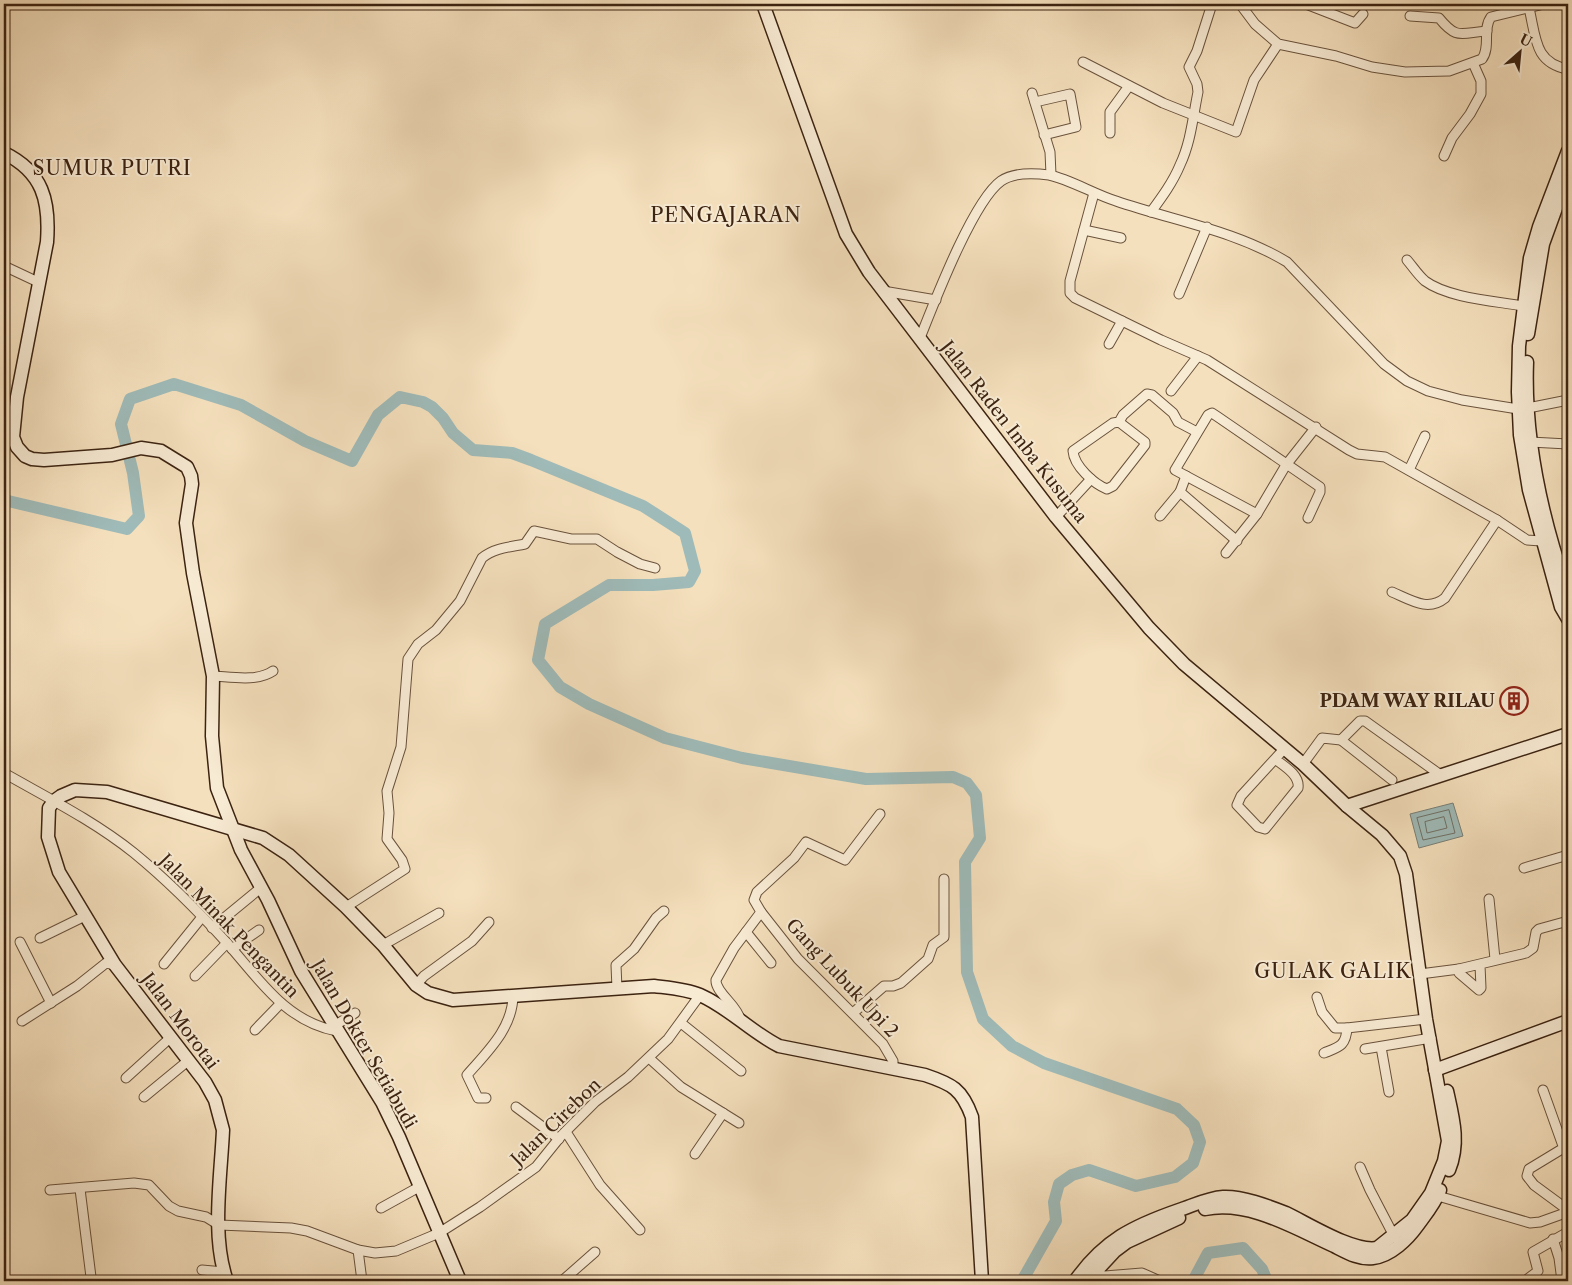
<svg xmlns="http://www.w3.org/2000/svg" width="1572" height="1285" viewBox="0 0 1572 1285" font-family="'Libre Caslon Text',serif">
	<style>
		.water { fill: #9fbbb9; stroke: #777e76 }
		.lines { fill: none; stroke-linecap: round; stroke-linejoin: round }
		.shore { stroke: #6e6f65; stroke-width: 1 }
		.river { stroke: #9fbbb9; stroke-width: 12 }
		.street-casing { stroke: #6a523c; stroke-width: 11 }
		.secondary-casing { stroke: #3c2311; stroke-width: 15 }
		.street { stroke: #f8ebd4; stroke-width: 9 }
		.secondary { stroke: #f8ebd4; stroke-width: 12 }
		.labels { text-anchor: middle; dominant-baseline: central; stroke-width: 4; stroke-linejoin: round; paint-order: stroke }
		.street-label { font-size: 18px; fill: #3c2311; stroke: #f8ebd4 }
		.poi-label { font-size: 18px; font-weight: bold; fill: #3c2311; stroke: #f8ebd4; text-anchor: end }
		.quarter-label { font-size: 20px; letter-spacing: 1px; fill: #3c2311; stroke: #f8ebd4 }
	</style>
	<rect width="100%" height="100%" fill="#f5e0bd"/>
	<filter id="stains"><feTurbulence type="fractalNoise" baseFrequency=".004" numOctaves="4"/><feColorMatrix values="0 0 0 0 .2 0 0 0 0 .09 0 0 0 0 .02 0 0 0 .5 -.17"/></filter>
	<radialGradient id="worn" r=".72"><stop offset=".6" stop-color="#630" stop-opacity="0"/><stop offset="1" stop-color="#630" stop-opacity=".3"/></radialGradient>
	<path class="water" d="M 1453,803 L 1463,836 L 1419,848 L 1410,814 Z"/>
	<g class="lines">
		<g class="shore">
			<path d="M 1449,810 L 1455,833 L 1423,840 L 1417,818 Z"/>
			<path d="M 1444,817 L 1447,828 L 1427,833 L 1425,822 Z"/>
		</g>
		<g class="river">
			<path d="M 4,500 L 127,529 L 139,516 L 133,473 L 121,424 L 130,399 L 174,384 L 241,405 L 305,441 L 352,461 L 378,415 L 400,397 L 423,402 L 432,407 L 443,418 L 453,433 L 473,450 L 512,453 L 531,460 L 643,506 L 685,533 L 695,571 L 689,582 L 653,585 L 609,585 L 545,624 L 538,660 L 560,687 L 589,704 L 665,738 L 742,758 L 866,779 L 953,777 L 967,783 L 976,795 L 980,838 L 965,862 L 967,972 L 983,1019 L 1012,1046 L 1044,1063 L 1177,1109 L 1194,1125 L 1200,1142 L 1193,1163 L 1175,1177 L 1136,1186 L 1089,1170 L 1072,1175 L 1059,1184 L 1054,1202 L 1056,1221 L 1022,1281"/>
			<path d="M 1193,1281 L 1208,1253 L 1243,1248 L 1262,1269 L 1267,1281"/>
		</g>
		<defs>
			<g id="street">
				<path d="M 1240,4 L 1255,24 L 1278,44 L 1336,56 L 1372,67 L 1405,72 L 1449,71 L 1482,59 C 1491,47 1482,29 1491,17 L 1544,4"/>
				<path d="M 1306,4 L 1355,23 L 1363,14"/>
				<path d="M 1529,8 C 1536,37 1534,63 1568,69"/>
				<path d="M 1410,16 L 1439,18 C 1457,40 1460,33 1487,31"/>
				<path d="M 1083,62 L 1163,103 L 1236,132 L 1254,80 L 1278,44"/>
				<path d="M 1032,93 L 1050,152 L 1051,175"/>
				<path d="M 1035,102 L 1070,94 L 1076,127 L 1044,135"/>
				<path d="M 1110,133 L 1110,112 L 1129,86"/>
				<path d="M 1444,156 L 1452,138 L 1470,114 L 1481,94 L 1481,81 L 1473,63"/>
				<path d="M 1094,193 L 1070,281 L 1070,293 L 1075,298 L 1161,340 L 1207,360 L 1349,450 L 1357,454 L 1385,457 L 1497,520 L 1527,540 L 1541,541"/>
				<path d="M 1151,212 C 1162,197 1173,182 1180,165 C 1191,142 1193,116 1198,92 L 1197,84 L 1189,67 L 1197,51 L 1212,4"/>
				<path d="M 1084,230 L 1121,238"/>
				<path d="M 1407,260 C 1413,267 1418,275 1425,281 C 1448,298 1495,301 1523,306"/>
				<path d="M 4,266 L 38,282"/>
				<path d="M 883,291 L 936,300"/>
				<path d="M 1179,294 L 1207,227"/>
				<path d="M 920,338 C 934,303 973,201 1001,181 C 1014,172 1034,173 1049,175 C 1069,179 1096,195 1116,201 C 1174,221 1234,230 1287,262 L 1384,364 L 1407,381 L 1428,391 L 1462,400 L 1518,409"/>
				<path d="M 1109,344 L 1122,321"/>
				<path d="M 1171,391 L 1198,356"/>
				<path d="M 1528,408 L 1568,400"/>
				<path d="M 1119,422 L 1145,442 L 1145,445 L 1113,486 L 1107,489 C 1094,484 1074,466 1073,451 L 1113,423 L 1119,422 L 1123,415 L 1147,394 L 1152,395 L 1173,413 L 1178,422 L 1197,432"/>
				<path d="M 1530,442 L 1568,444"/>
				<path d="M 1409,470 L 1425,436"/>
				<path d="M 1186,476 L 1180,492 L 1237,541"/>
				<path d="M 1160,516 L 1180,492"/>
				<path d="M 1056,517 L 1091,479"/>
				<path d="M 1308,518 L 1320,492 L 1320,487 L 1218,417 L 1212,413 L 1208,415 L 1175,470 L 1257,514 L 1286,465 L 1316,427"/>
				<path d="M 1226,553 L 1257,514"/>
				<path d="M 1392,592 C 1411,600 1428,612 1445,598 L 1497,520"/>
				<path d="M 213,676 C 232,677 257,682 273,671"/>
				<path d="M 1341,740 L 1392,780"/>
				<path d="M 1275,759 C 1284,766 1300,775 1298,788 L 1265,829 L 1258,827 L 1237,805 L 1241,796 L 1284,749"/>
				<path d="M 1303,764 L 1322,738 L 1341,740 L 1360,721 L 1365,721 L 1442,776"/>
				<path d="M 4,773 C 48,798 94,821 134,853 C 167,880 198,911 227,943 C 259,979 286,1022 337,1031"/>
				<path d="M 1524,868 L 1568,855"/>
				<path d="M 1489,899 L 1495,959"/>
				<path d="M 346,907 L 405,869 L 402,860 L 387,839 L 389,813 L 387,791 L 401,747 L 408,659 L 418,644 L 436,630 L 460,601 L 482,558 C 494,548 510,547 525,544 L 534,531 L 571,539 L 597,539 L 617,552 L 640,564 L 655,568"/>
				<path d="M 761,912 L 798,959 L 883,1044 L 893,1061 L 893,1068"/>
				<path d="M 212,928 L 257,891"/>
				<path d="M 746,932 L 771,963"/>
				<path d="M 40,938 L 85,916"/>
				<path d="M 20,942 L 51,1003"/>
				<path d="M 383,945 L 439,913"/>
				<path d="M 232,949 L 259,930"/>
				<path d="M 164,964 L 202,917"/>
				<path d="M 1480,965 L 1481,988 L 1479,990 L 1459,973 L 1459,969 L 1526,953 L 1533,948 L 1536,932 L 1539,929 L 1568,921"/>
				<path d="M 1420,974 L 1459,969"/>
				<path d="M 195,976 L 227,943"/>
				<path d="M 416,985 L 424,976 L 472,941 L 489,922"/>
				<path d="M 617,989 L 616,965 L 634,949 L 656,918 L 664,911"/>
				<path d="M 1317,997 L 1322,1012 L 1335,1028 L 1347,1028 L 1426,1019"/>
				<path d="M 853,1013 L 884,986 L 893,986 L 901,983 L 928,959 L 933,945 L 944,937 L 944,879"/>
				<path d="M 740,1019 C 737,1005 715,992 716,980 L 734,948 L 761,912 L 754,900 L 757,892 L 794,858 L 806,842 L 845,860 L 880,814"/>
				<path d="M 22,1021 L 77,986 L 106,963 L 115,965"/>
				<path d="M 681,1023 L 741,1071"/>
				<path d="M 334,1026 L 355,1013"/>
				<path d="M 255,1030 L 281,1003"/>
				<path d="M 1381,1047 L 1389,1092"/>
				<path d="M 1365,1049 L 1431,1038"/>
				<path d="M 1324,1053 C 1339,1047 1346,1046 1347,1028"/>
				<path d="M 649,1058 L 681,1087 L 739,1123"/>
				<path d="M 126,1078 L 170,1038"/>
				<path d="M 1543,1090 L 1563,1146 L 1562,1149 L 1529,1169 L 1527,1176 L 1534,1185 L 1568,1210"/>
				<path d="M 144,1097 L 189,1060"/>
				<path d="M 486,1098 L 478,1098 L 467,1075 C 487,1052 513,1028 513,995"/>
				<path d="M 516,1107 L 559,1139"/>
				<path d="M 566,1132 L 600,1185 L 640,1230"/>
				<path d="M 695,1154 L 723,1113"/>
				<path d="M 1360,1167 L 1370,1190 L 1395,1238"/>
				<path d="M 80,1189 L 91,1277"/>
				<path d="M 50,1190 L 134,1183 L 149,1185 L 169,1206 L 178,1211 L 206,1217 L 219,1225 L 291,1228 L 307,1231 L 358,1250 L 375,1253 L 396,1251 L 439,1233 L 480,1207 L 536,1167 L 561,1136 L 595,1102 L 628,1077 L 668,1039 L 700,995"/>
				<path d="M 1438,1196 L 1530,1223 L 1540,1222 L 1568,1212"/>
				<path d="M 381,1208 L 419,1187"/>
				<path d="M 1553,1239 L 1559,1258 L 1562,1281"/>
				<path d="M 358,1250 L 362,1281"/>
				<path d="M 202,1270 L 224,1272"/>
				<path d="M 1094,1274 L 1105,1276 L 1142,1273 L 1160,1281"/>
				<path d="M 562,1281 L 595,1252"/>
				<path d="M 1525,1281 L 1538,1271 L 1533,1252 L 1568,1232"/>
			</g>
			<g id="secondary">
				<path d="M 763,4 L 846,234 L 869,272 L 1056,517 L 1149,628 L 1184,664 L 1303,764 L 1347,806 L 1382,835 L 1400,856 L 1406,874 L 1426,1019 L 1448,1141 L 1444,1161 L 1431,1193 L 1412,1220 L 1377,1248 C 1353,1252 1309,1224 1286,1213 C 1268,1206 1242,1196 1223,1197 C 1208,1198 1194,1205 1179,1210 C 1133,1226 1104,1240 1075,1281"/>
				<path d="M 1568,151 L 1539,227 L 1530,258 L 1519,346 L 1518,392 L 1520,435 L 1529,490 L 1561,607 L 1568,619"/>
				<path d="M 4,153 C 43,172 50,201 47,242 L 17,397 L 13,437 L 17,447 L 25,456 L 32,459 L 44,460 L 112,455 L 141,448 L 161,451 L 187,467 L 191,476 L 192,484 L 186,523 L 193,573 L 213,676 L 212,736 L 217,788 L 241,850 L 268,900 L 301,971 L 382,1102 L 399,1137 L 460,1281"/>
				<path d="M 1528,334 L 1543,244 L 1568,175"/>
				<path d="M 1527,362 C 1524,440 1542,519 1568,593"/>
				<path d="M 1347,806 L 1568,734"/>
				<path d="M 1435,1070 L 1568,1021"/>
				<path d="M 1447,1091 C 1453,1118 1460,1143 1449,1170"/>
				<path d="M 1205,1209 C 1249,1200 1294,1228 1334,1246 C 1346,1252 1359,1260 1373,1258 C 1391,1256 1408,1239 1418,1225 C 1426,1214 1435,1203 1440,1190"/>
				<path d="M 227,1281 C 211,1237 221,1176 223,1130 L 215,1100 L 205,1082 L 115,965 L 59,872 L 48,837 L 49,808 L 54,801 L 61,796 L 75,790 L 107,792 L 263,838 L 289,855 L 346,907 L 383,945 L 416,985 L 428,993 L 453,1000 L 654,986 C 670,988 686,989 700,995 C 728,1007 751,1032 779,1046 L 925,1075 C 952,1084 962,1089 972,1117 L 982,1281"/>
				<path d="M 1087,1281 L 1115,1251 L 1127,1242 L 1179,1218"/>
			</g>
		</defs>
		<use href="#street" class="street-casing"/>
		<use href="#secondary" class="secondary-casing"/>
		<use href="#street" class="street"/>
		<use href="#secondary" class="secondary"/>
	</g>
	<defs>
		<symbol id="building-ring" viewBox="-11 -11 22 22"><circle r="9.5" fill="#f8ebd4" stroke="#8f2418" stroke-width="1.5"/><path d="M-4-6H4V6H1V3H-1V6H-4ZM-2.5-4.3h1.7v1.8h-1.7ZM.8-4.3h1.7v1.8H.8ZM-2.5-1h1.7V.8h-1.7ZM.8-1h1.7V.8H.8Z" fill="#8f2418"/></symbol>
	</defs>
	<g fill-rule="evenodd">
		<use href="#building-ring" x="1498" y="685" width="32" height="32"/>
	</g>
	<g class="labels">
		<g class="street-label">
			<text transform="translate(1014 432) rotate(52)">Jalan Raden Imba Kusuma</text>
			<text transform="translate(229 926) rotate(46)">Jalan Minak Pengantin</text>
			<text transform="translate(842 978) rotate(47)">Gang Lubuk Upi 2</text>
			<text transform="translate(180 1021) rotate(53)">Jalan Morotai</text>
			<text transform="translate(364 1044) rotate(60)">Jalan Dokter Setiabudi</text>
			<text transform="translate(556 1122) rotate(-44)">Jalan Cirebon</text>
		</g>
		<g class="poi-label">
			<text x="1495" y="701">PDAM WAY RILAU</text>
		</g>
		<g class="quarter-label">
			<text x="112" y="168">SUMUR PUTRI</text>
			<text x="726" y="215">PENGAJARAN</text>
			<text x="1333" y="971">GULAK GALIK</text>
		</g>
	</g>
	<rect width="1572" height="1285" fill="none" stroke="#f5e0bd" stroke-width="20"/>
	<rect x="5" y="5" width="1562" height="1275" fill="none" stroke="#3c2311" stroke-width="2.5"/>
	<rect x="10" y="10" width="1552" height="1265" fill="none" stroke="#3c2311"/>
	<g transform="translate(1520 52) rotate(27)" stroke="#f8ebd4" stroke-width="4" paint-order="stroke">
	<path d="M0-4L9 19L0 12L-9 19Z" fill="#3c2311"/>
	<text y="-8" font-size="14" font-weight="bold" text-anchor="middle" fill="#3c2311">U</text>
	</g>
	<rect width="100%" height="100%" filter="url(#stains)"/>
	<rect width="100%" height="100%" fill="url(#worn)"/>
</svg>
